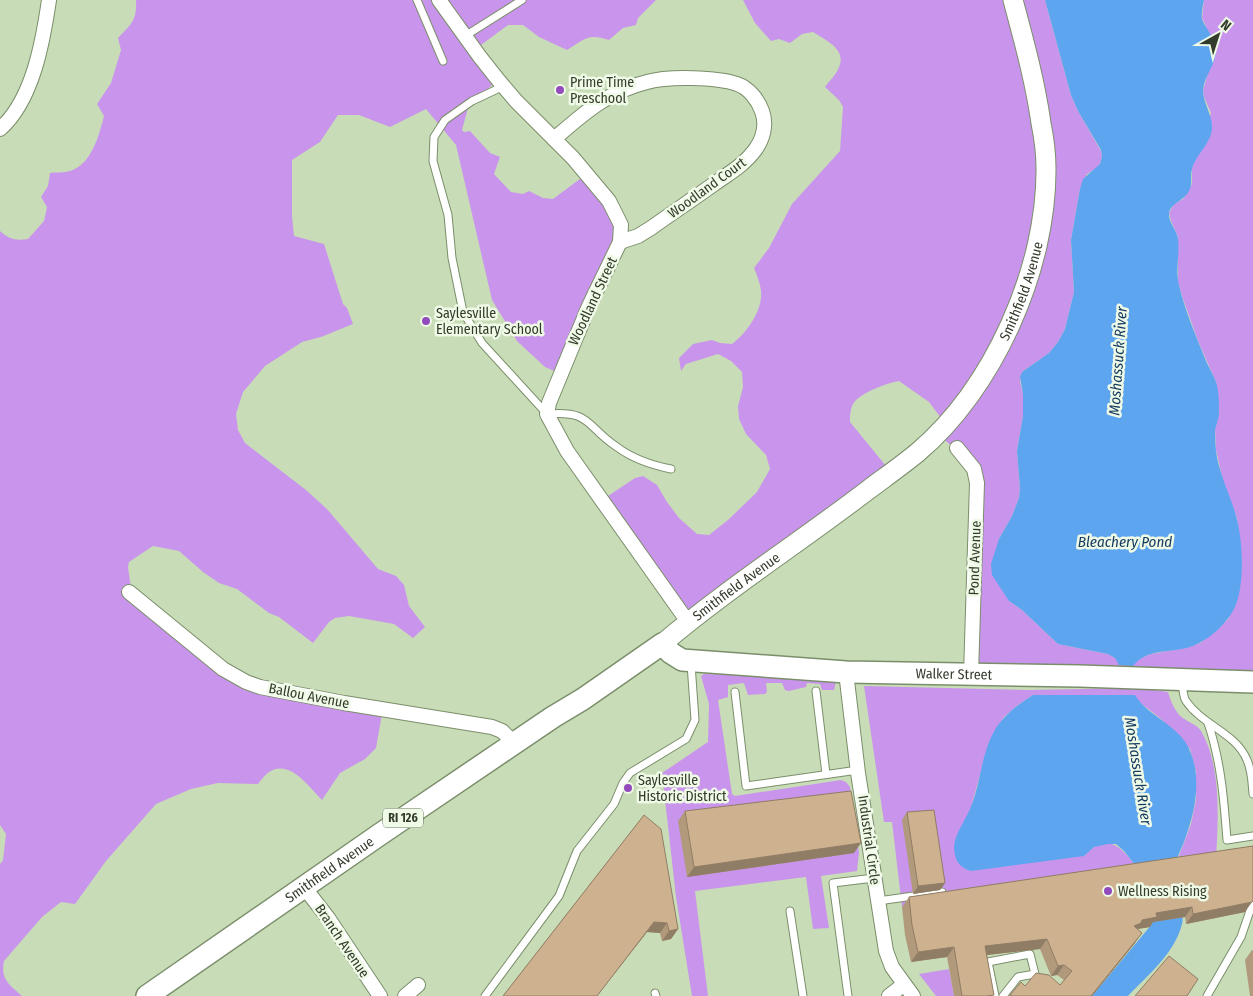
<svg xmlns="http://www.w3.org/2000/svg" width="1253" height="996" viewBox="0 0 1253 996" font-family="'Fira Sans Condensed',sans-serif">
	<style>
		.green { fill: #c995ec }
		.water { fill: #5da5ef }
		.lines { fill: none; stroke-linecap: round; stroke-linejoin: round }
		.service-casing { stroke: #7b8e6b; stroke-width: 9 }
		.minor-casing { stroke: #7b8e6b; stroke-width: 16 }
		.secondary-casing { stroke: #7b8e6b; stroke-width: 21 }
		.primary-casing { stroke: #7b8e6b; stroke-width: 24 }
		.service { stroke: #fff; stroke-width: 7 }
		.minor { stroke: #fff; stroke-width: 14 }
		.secondary { stroke: #fff; stroke-width: 19 }
		.primary { stroke: #fff; stroke-width: 21 }
		.wall { fill: #b1997c }
		.shaded-wall { fill: #907d65 }
		.building { fill: #ceb290; stroke: #907d65 }
		.poi-dot { fill: #934abd; stroke: #effae7; stroke-width: 2 }
		.labels { text-anchor: middle; dominant-baseline: central; stroke-width: 5; stroke-linejoin: round; paint-order: stroke }
		.shield { fill: #effae7; stroke: #6b7464; stroke-width: 1 }
		.shield-label { font-size: 12px; font-weight: bold; fill: #333b2c }
		.poi-label { font-size: 14px; fill: #333b2c; stroke: #effae7; text-anchor: start }
		.street-label { font-size: 14px; fill: #333b2c; stroke: #effae7 }
		.water-label { font-size: 15px; font-style: italic; fill: #173c61; stroke: #effae7 }
	</style>
	<rect width="100%" height="100%" fill="#c8ddb7"/>
	<g class="green">
		<path d="M 136,0 L 656,0 L 638,18 L 636,25 L 623,28 L 609,40 C 588,33 585,39 567,50 L 539,37 L 523,25 L 508,25 L 473,51 L 493,84 L 468,108 L 462,130 L 464,132 L 470,131 L 490,153 L 500,157 L 494,174 L 511,192 L 523,194 L 529,191 L 543,198 L 553,199 L 584,176 L 612,213 L 620,235 L 559,373 L 545,367 L 517,341 L 492,300 L 456,145 L 426,109 L 390,127 L 359,115 L 338,115 L 320,142 L 292,160 L 292,216 L 294,236 L 324,244 L 343,304 L 347,308 L 353,324 L 321,337 L 302,342 L 265,366 L 243,392 L 236,414 L 238,430 L 245,443 L 306,490 L 327,509 L 378,569 L 396,576 L 404,585 L 409,606 L 425,627 L 413,638 L 394,624 L 349,616 L 335,618 L 329,622 L 313,643 L 279,617 L 269,613 L 237,589 L 219,583 L 203,572 L 179,551 L 153,546 L 129,562 L 128,567 L 132,596 L 253,689 L 382,714 L 376,748 L 365,759 L 340,773 L 322,800 C 308,786 290,759 269,772 C 265,775 261,780 258,784 L 218,783 L 191,789 L 156,804 L 106,861 L 75,904 L 61,902 L 42,917 L 4,961 C 0,980 10,985 22,996 L 0,996 L 0,864 L 3,860 L 6,834 L 0,825 L 0,231 C 9,239 16,241 28,239 L 44,221 L 47,207 L 41,197 L 48,186 L 50,173 C 56,172 64,173 70,171 C 92,164 99,135 104,116 L 97,104 L 111,83 L 121,50 L 118,38 C 131,24 137,21 136,0 Z"/>
		<path d="M 743,0 L 1045,0 L 1071,95 L 1078,111 L 1101,151 L 1102,156 L 1100,164 L 1097,168 L 1087,174 L 1080,189 L 1071,240 L 1074,292 L 1065,329 L 1058,342 L 1049,353 L 1022,372 L 1020,381 L 1023,394 L 1023,416 L 1017,451 L 1020,488 L 1019,498 L 1012,516 L 999,539 L 1009,601 L 1022,610 L 1058,644 L 1108,654 L 1115,658 L 1139,658 L 1151,654 L 1189,647 L 1200,643 L 1215,632 L 1229,618 L 1240,581 L 1241,553 L 1237,518 L 1223,481 L 1216,450 L 1215,429 L 1219,413 L 1216,382 L 1198,341 L 1183,299 L 1178,282 L 1178,237 L 1171,221 L 1169,213 L 1174,204 L 1183,199 L 1192,184 L 1192,168 L 1211,113 L 1204,97 L 1203,90 L 1208,73 L 1206,26 L 1202,18 L 1204,0 L 1253,0 L 1253,685 L 975,676 L 976,479 L 967,458 L 942,438 L 944,422 L 929,402 L 899,381 C 887,383 866,391 856,400 C 850,406 850,415 850,422 L 891,472 L 694,619 L 605,498 L 635,478 L 643,476 L 657,485 L 667,502 L 679,518 L 697,534 L 709,535 L 728,520 L 757,492 L 770,469 L 766,455 L 746,434 L 739,419 L 738,406 L 743,387 L 742,372 L 731,361 L 718,354 L 686,364 L 681,371 L 679,358 L 693,344 L 712,340 L 720,343 L 732,344 C 747,333 763,310 761,291 C 760,283 757,275 754,268 L 769,248 L 792,204 L 840,151 L 843,107 L 839,100 L 825,87 C 829,81 837,74 839,67 C 847,49 825,40 813,32 L 802,34 L 790,43 L 779,39 L 771,41 L 755,23 Z"/>
		<path d="M 704,674 L 811,677 L 836,681 L 834,690 L 822,690 L 820,684 L 807,683 L 806,687 L 789,691 L 785,690 L 782,683 L 766,683 L 767,692 L 765,694 L 748,695 L 744,683 L 728,685 L 728,697 L 718,700 L 732,794 L 735,796 L 841,780 L 846,782 L 850,787 L 859,853 L 857,871 L 821,876 L 829,928 L 813,929 L 806,877 L 695,891 L 708,996 L 692,996 L 676,897 L 662,773 L 708,742 L 709,704 L 701,676 Z"/>
		<path d="M 864,686 L 1026,690 L 1141,688 L 1168,692 C 1171,702 1176,715 1186,720 C 1192,724 1197,725 1201,731 C 1222,766 1218,822 1216,860 L 1174,869 L 1191,824 L 1196,799 L 1196,772 L 1190,749 L 1161,719 L 1139,702 L 1033,695 L 1018,705 L 1004,717 L 995,731 L 984,760 L 971,808 L 955,843 L 1084,856 C 1109,828 1124,851 1140,871 L 902,907 L 892,822 L 884,822 Z"/>
		<path d="M 949,969 L 954,996 L 936,996 L 919,974 Z"/>
	</g>
	<g class="water">
		<path d="M 1045,0 L 1204,0 C 1203,5 1201,14 1202,19 C 1206,30 1216,38 1216,50 C 1216,65 1204,76 1203,90 C 1203,103 1212,114 1212,127 C 1212,143 1196,154 1192,169 C 1190,176 1193,184 1189,191 C 1185,200 1171,203 1169,213 C 1168,222 1177,230 1178,239 C 1180,254 1175,270 1179,285 C 1185,311 1196,336 1206,361 C 1209,368 1213,374 1216,382 C 1219,390 1219,403 1219,412 C 1219,418 1216,425 1215,431 C 1215,444 1216,457 1220,469 C 1224,485 1232,500 1236,516 C 1243,540 1245,584 1235,607 C 1227,624 1208,641 1190,647 C 1171,653 1147,648 1133,666 L 1119,665 L 1115,658 L 1108,654 L 1058,644 L 1022,610 L 1009,601 L 992,575 L 991,564 L 999,539 L 1012,516 L 1019,498 L 1020,488 L 1017,451 L 1023,416 L 1023,394 L 1020,377 L 1022,372 L 1049,353 L 1058,342 L 1065,329 L 1074,292 L 1071,240 L 1080,189 L 1083,179 L 1100,164 L 1102,156 L 1101,150 L 1078,111 L 1071,95 Z"/>
		<path d="M 1033,695 L 1135,695 C 1148,717 1180,725 1190,751 C 1202,779 1195,812 1185,839 C 1182,848 1176,859 1174,868 C 1172,883 1186,910 1182,924 C 1175,953 1148,975 1128,996 L 1092,996 L 1152,924 L 1144,876 L 1124,851 L 1116,844 L 1108,844 L 1094,847 L 1084,856 L 971,871 C 959,867 955,861 954,848 C 954,835 965,821 970,809 C 981,784 981,752 996,728 C 1006,713 1019,704 1033,695 Z"/>
	</g>
	<g class="lines">
		<defs>
			<g id="service">
				<path d="M 417,0 L 443,61"/>
				<path d="M 465,36 L 522,0"/>
				<path d="M 504,86 L 472,101 L 445,120 L 434,137 L 433,161 L 448,215 L 452,258 L 463,312 L 482,343 L 547,414 C 592,410 586,427 617,447 C 633,459 651,465 671,469"/>
				<path d="M 1182,683 C 1183,688 1183,697 1186,701 C 1202,725 1236,733 1247,760 C 1252,771 1252,782 1253,794"/>
				<path d="M 816,691 L 826,774"/>
				<path d="M 735,692 L 746,786 L 858,770"/>
				<path d="M 1208,723 C 1221,761 1224,800 1227,840 L 1253,836"/>
				<path d="M 878,901 L 942,892"/>
				<path d="M 790,911 L 803,996"/>
				<path d="M 655,993 L 656,996"/>
				<path d="M 485,996 L 559,896 L 577,851 L 614,804 L 623,783 L 630,773 L 686,739 L 695,720 L 691,664"/>
				<path d="M 848,996 L 833,883 L 874,878"/>
				<path d="M 995,996 L 988,962 L 1030,954 L 1035,974 L 1018,977 L 1003,996"/>
				<path d="M 1207,996 L 1241,937 L 1253,902"/>
			</g>
			<g id="minor">
				<path d="M 439,0 L 480,57 L 499,81 L 516,101 L 573,158 L 609,201 L 621,225 L 620,242 L 589,306 L 549,403 L 547,414 L 567,451 L 688,622"/>
				<path d="M 0,129 C 33,100 43,41 49,0"/>
				<path d="M 554,139 C 584,113 607,92 647,82 C 668,76 717,77 737,84 C 749,88 758,100 762,111 C 767,125 763,139 755,150 C 744,165 728,174 714,184 C 693,199 672,213 651,228 L 638,236 L 620,242"/>
				<path d="M 957,448 L 974,469 L 977,483 L 971,674"/>
				<path d="M 129,592 L 223,669 L 246,682 L 260,687 L 344,703 L 492,727 L 502,731 L 514,743"/>
				<path d="M 846,672 L 858,773 L 886,951 L 892,967 L 913,996"/>
				<path d="M 304,887 L 328,918 L 380,996"/>
				<path d="M 405,996 L 418,985"/>
				<path d="M 889,996 L 903,985"/>
			</g>
			<g id="secondary">
				<path id="s1" d="M 662,644 C 727,589 800,542 868,490 C 884,478 901,466 917,453 C 994,388 1047,268 1046,168 C 1046,153 1044,138 1041,123 C 1035,81 1024,41 1013,0"/>
			</g>
			<g id="primary">
				<path id="s2" d="M 147,996 L 379,835 L 553,717 L 583,699 L 662,644 L 671,653 L 682,660 L 846,672 L 1080,676 L 1253,682"/>
			</g>
		</defs>
		<use href="#service" class="service-casing"/>
		<use href="#minor" class="minor-casing"/>
		<use href="#secondary" class="secondary-casing"/>
		<use href="#primary" class="primary-casing"/>
		<use href="#service" class="service"/>
		<use href="#minor" class="minor"/>
		<use href="#secondary" class="secondary"/>
		<use href="#primary" class="primary"/>
	</g>
	<g class="wall">
		<path d="M 685,811 L 854,853 L 687,877 L 678,821 Z"/>
		<path d="M 907,812 L 945,883 L 940,890 L 913,894 L 902,820 Z"/>
		<path d="M 644,815 L 678,929 L 671,939 L 662,941 L 660,933 L 647,932 L 597,996 L 503,996 Z"/>
		<path d="M 1253,846 L 1245,912 L 1186,924 L 1185,917 L 1153,922 L 1150,927 L 1138,929 L 1135,943 L 1092,996 L 1009,996 L 1021,982 L 1025,986 L 1060,985 L 1064,980 L 1057,975 L 1051,976 L 1040,949 L 987,955 L 993,996 L 954,996 L 947,957 L 911,962 L 905,935 L 902,907 L 909,897 Z"/>
		<path d="M 1252,950 L 1253,950 L 1253,996 L 1250,996 L 1245,960 Z"/>
	</g>
	<g class="shaded-wall">
		<path d="M 861,843 L 854,853 L 687,877 L 694,867 Z"/>
		<path d="M 945,883 L 940,890 L 913,894 L 918,886 Z"/>
		<path d="M 1252,902 L 1245,912 L 1186,924 L 1193,914 Z"/>
		<path d="M 1192,907 L 1185,917 L 1153,922 L 1150,927 L 1137,929 L 1134,926 L 1142,920 L 1156,913 Z"/>
		<path d="M 654,922 L 667,923 L 660,933 L 647,932 L 597,996 Z"/>
		<path d="M 678,929 L 671,939 L 662,941 L 669,931 Z"/>
		<path d="M 1142,933 L 1135,943 L 1092,996 L 1091,996 Z"/>
		<path d="M 1047,939 L 1040,949 L 978,956 L 985,946 Z"/>
		<path d="M 954,947 L 947,957 L 911,962 L 918,952 Z"/>
		<path d="M 1064,965 L 1057,975 L 1051,976 L 1058,966 Z"/>
	</g>
	<g class="building">
		<path d="M 851,791 L 861,843 L 694,867 L 685,811 Z"/>
		<path d="M 934,810 L 945,883 L 918,886 L 907,812 Z"/>
		<path d="M 644,815 L 661,829 L 678,929 L 669,931 L 667,923 L 654,922 L 597,996 L 503,996 Z"/>
		<path d="M 1253,846 L 1253,901 L 1252,902 L 1193,914 L 1192,907 L 1156,913 L 1157,917 L 1142,920 L 1141,923 L 1134,926 L 1142,933 L 1091,996 L 1012,996 L 1010,995 L 1021,982 L 1025,986 L 1036,973 L 1049,975 L 1060,985 L 1072,971 L 1064,965 L 1058,966 L 1047,939 L 985,946 L 994,995 L 987,996 L 962,996 L 954,947 L 918,952 L 912,925 L 909,897 Z"/>
		<path d="M 1169,956 L 1198,979 L 1187,996 L 1135,996 Z"/>
	</g>
	<g class="poi-dot">
		<circle cx="560" cy="90" r="5"/>
		<circle cx="426" cy="321" r="5"/>
		<circle cx="628" cy="788" r="5"/>
		<circle cx="1108" cy="891" r="5"/>
	</g>
	<g class="labels">
		<rect class="shield" x="383" y="808.5" width="40" height="19" rx="4"/>
		<g class="shield-label">
			<text x="403" y="818">RI 126</text>
		</g>
		<g class="poi-label">
			<text x="570" y="82">Prime Time<tspan x="570" dy="16">Preschool</tspan></text>
			<text x="436" y="313">Saylesville<tspan x="436" dy="16">Elementary School</tspan></text>
			<text x="638" y="780">Saylesville<tspan x="638" dy="16">Historic District</tspan></text>
			<text x="1118" y="891">Wellness Rising</text>
		</g>
		<g class="street-label">
			<text transform="translate(707 188) rotate(-36)">Woodland Court</text>
			<text stroke="none"><textPath href="#s1" startOffset="514">Smithfield Avenue</textPath></text>
			<text transform="translate(593 301) rotate(-65)">Woodland Street</text>
			<text transform="translate(975 558) rotate(-88)">Pond Avenue</text>
			<text stroke="none"><textPath href="#s1" startOffset="94">Smithfield Avenue</textPath></text>
			<text stroke="none"><textPath href="#s2" startOffset="922">Walker Street</textPath></text>
			<text transform="translate(309 696) rotate(11)">Ballou Avenue</text>
			<text transform="translate(869 840) rotate(82)">Industrial Circle</text>
			<text stroke="none"><textPath href="#s2" startOffset="222">Smithfield Avenue</textPath></text>
			<text transform="translate(342 941) rotate(56)">Branch Avenue</text>
		</g>
		<g class="water-label">
			<text transform="translate(1118 361) rotate(-86)">Moshassuck River</text>
			<text x="1125" y="542">Bleachery Pond</text>
			<text transform="translate(1138 771) rotate(81)">Moshassuck River</text>
		</g>
	</g>
	<g transform="translate(1218 35) rotate(39)" stroke="#effae7" stroke-width="4" paint-order="stroke">
	<path d="M0-4L9 19L0 12L-9 19Z" fill="#333b2c"/>
	<text y="-8" font-size="14" font-weight="bold" text-anchor="middle" fill="#333b2c">N</text>
	</g>
</svg>
